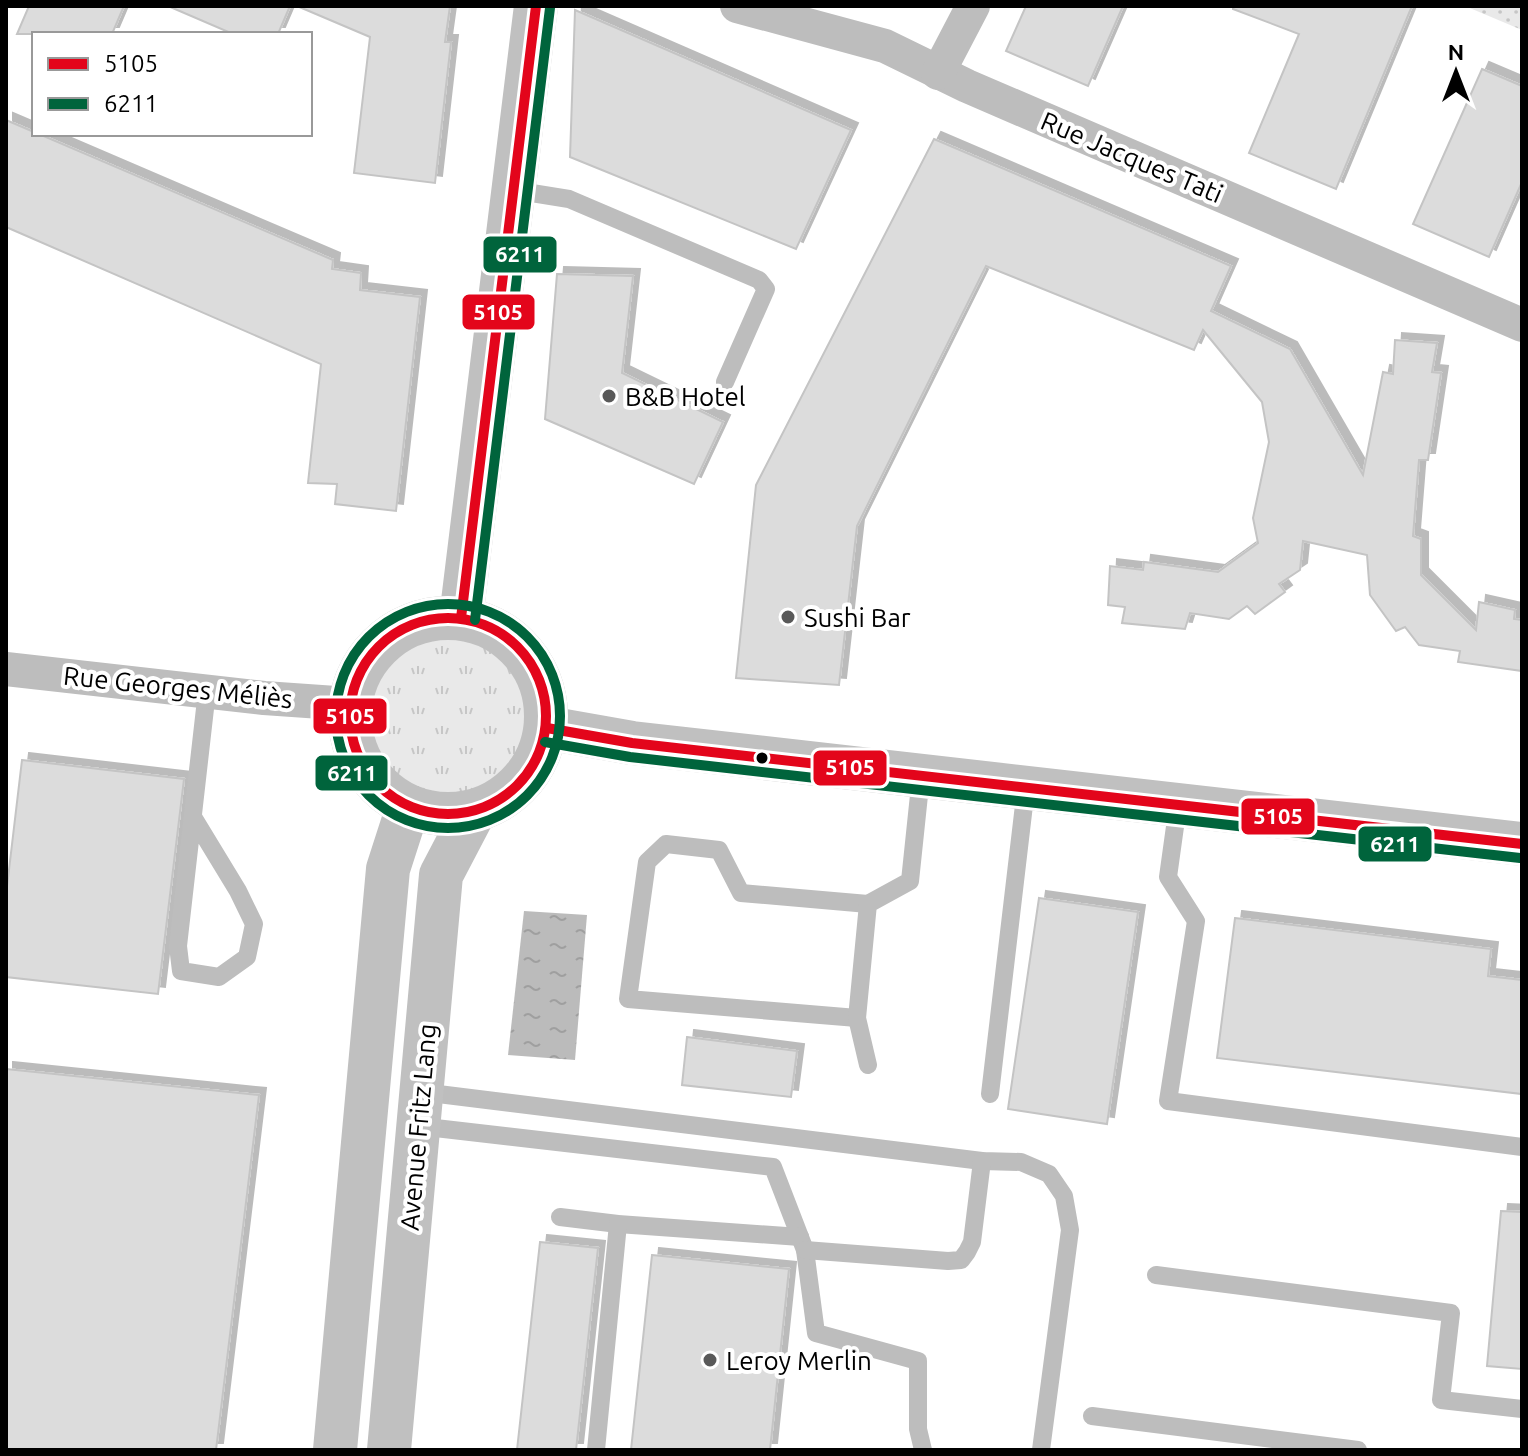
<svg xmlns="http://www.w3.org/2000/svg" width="1528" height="1456" viewBox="0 0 1528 1456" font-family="Ubuntu,sans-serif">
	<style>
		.grass { fill: url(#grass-tufts) }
		.park { fill: url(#park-dots) }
		.water { fill: url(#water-ripples) }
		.building { fill: #dcdcdc; stroke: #c4c4c4; stroke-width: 2; filter: url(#shadow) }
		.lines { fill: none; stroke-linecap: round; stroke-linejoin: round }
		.lane { stroke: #bdbdbd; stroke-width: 18 }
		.street { stroke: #bdbdbd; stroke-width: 34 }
		.secondary { stroke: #c0c0c0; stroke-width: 44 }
		.bus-1-casing { stroke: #fff; stroke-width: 16 }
		.bus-2-casing { stroke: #fff; stroke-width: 16 }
		.bus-1 { stroke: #e3051b; stroke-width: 10 }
		.bus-2 { stroke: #00643c; stroke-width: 10 }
		.poi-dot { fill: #595959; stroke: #fff; stroke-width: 3 }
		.bus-dot { fill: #000; stroke: #fff; stroke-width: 3 }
		.labels { text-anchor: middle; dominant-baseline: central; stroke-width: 8; stroke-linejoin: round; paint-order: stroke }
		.street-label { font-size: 26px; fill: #000; stroke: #fff }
		.poi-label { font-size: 26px; fill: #000; stroke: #fff; text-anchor: start }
		.line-badge { stroke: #fff; stroke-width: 3 }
		.badge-label { font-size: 22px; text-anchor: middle; font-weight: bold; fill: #fff }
	</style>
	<defs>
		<pattern id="grass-tufts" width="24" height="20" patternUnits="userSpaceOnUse" patternTransform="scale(2)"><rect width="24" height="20" fill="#e9e9e9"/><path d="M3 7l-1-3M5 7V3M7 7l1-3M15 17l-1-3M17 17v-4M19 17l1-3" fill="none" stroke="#c6c6c6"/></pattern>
		<pattern id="park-dots" width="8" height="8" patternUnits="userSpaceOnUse" patternTransform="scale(2)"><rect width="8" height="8" fill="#e9e9e9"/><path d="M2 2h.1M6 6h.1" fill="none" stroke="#c6c6c6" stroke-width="1.8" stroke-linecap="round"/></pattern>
		<pattern id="water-ripples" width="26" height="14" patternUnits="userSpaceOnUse" patternTransform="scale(2)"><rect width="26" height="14" fill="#bbb"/><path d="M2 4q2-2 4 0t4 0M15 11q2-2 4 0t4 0" fill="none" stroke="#9f9f9f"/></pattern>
		<filter id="shadow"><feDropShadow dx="7" dy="-7" stdDeviation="0" flood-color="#0004"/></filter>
	</defs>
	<rect width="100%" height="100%" fill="#fff"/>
	<circle class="grass" cx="444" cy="718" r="82"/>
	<path class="park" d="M 1465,6 L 1522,6 L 1522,30 Z"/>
	<path class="water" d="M 524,911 L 587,915 L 575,1060 L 508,1055 Z"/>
	<g class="building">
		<path d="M 29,6 L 124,6 L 112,34 L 17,34 Z"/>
		<path d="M 168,6 L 290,6 L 278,34 L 233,34 Z"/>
		<path d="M 297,6 L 450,6 L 445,42 L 451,42 L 435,183 L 354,173 L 370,37 Z"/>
		<path d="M 1026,6 L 1123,6 L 1088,86 L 1006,51 Z"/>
		<path d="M 1233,6 L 1412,6 L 1336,189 L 1249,153 L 1299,34 L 1233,9 Z"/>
		<path d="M 575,10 L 851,130 L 796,249 L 570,157 Z"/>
		<path d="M 1482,69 L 1522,86 L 1522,182 L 1489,257 L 1413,224 Z"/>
		<path d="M 6,120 L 34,132 L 34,134 L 39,134 L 333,260 L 332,269 L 361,273 L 360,290 L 420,297 L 396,511 L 335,504 L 337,484 L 308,483 L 321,364 L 6,227 Z"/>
		<path d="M 934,139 L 1231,266 L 1211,311 L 1290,349 L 1363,475 L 1383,372 L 1393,374 L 1395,340 L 1437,343 L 1432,372 L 1441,373 L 1428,460 L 1419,460 L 1413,536 L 1421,539 L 1421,575 L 1476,630 L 1479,602 L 1515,610 L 1514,619 L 1522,620 L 1522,671 L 1458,662 L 1460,651 L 1419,645 L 1405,627 L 1396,631 L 1370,595 L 1367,555 L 1303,541 L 1300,570 L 1279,584 L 1285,592 L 1255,614 L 1247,606 L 1229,619 L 1190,613 L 1185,629 L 1122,623 L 1125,607 L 1108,605 L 1110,566 L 1143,570 L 1144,562 L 1218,572 L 1258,543 L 1253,518 L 1269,442 L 1262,402 L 1203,330 L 1194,350 L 986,266 L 857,526 L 839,685 L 736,678 L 756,485 Z"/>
		<path d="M 557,274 L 633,276 L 622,373 L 723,422 L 694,484 L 545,419 Z"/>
		<path d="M 22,760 L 184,779 L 158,994 L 6,977 L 6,895 Z"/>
		<path d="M 1039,898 L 1138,912 L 1107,1124 L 1008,1109 Z"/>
		<path d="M 1235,918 L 1491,949 L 1488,976 L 1522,980 L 1522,1094 L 1217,1058 Z"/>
		<path d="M 687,1037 L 797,1051 L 791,1097 L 682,1085 Z"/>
		<path d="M 6,1069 L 259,1095 L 216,1450 L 6,1450 Z"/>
		<path d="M 1501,1211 L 1522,1212 L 1522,1369 L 1487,1366 Z"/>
		<path d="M 540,1242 L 598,1248 L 576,1450 L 517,1450 Z"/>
		<path d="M 652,1255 L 789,1269 L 770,1450 L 631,1450 Z"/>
	</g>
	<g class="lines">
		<g class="lane">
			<path d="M 513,190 L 569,199 L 759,280 L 766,289 L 725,382"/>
			<path d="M 1178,805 L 1168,877 L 1196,921 L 1168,1101 L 1522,1147"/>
			<path d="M 193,817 L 238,891 L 254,924 L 247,957 L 219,977 L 181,971 L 178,946 L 207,691"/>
			<path d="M 857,1018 L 628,999 L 647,862 L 666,844 L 719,850 L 741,893 L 868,904"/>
			<path d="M 868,1065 L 857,1018 L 868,904 L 910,881 L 921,776"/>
			<path d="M 422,1092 L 982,1161 L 1021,1162 L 1049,1174 L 1064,1196 L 1070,1230 L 1041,1450"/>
			<path d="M 990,1094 L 1026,788"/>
			<path d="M 418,1126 L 773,1167 L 805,1250 L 816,1333 L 918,1361 L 918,1429 L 923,1450"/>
			<path d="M 560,1217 L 618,1224 L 800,1237"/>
			<path d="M 805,1250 L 948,1261 L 961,1260 L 967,1252 L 972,1242 L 982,1161"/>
			<path d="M 1156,1275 L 1451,1313 L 1441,1400 L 1522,1409"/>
			<path d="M 1092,1416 L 1358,1450"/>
			<path d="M 596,1450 L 618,1224"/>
		</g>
		<g class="street">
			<path d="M 737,6 L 885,46 L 967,86 L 1522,325"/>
			<path d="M 938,73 L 973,6"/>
			<path d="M 6,669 L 264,698 L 350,704"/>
		</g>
		<g class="secondary">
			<circle cx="448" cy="716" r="98"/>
			<path d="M 461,618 L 536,6"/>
			<path d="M 547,728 L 632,743 L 1522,844"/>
			<path d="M 335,1450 L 388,869 L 408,807"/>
			<path d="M 389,1450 L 441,875 L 474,812"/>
		</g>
		<defs>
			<g id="bus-1">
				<circle cx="448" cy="716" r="98"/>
				<path d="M 461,618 L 536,6"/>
				<path d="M 547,728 L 632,743 L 1522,844"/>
			</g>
			<g id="bus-2">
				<circle cx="448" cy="716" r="112"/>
				<path d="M 475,620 L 550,8"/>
				<path d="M 545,742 L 630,757 L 1520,858"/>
			</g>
		</defs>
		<use href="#bus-1" class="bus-1-casing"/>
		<use href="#bus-2" class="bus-2-casing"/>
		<use href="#bus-1" class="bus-1"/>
		<use href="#bus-2" class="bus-2"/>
	</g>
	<g class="poi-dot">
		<circle cx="609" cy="396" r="8"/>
		<circle cx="788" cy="617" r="8"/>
		<circle cx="710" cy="1360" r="8"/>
	</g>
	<circle class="bus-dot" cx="762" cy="758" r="7"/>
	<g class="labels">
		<g class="street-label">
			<text transform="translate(1132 157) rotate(23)">Rue Jacques Tati</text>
			<text transform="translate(178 687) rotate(6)">Rue Georges Méliès</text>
			<text transform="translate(418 1127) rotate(-85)">Avenue Fritz Lang</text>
		</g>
		<g class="poi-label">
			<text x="625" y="396">B&amp;B Hotel</text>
			<text x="804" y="617">Sushi Bar</text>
			<text x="726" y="1360">Leroy Merlin</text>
		</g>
	</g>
	<g class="line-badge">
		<rect x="482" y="235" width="76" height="39" rx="8" fill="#00643c"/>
		<rect x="461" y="293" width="75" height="38" rx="8" fill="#e3051b"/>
		<rect x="312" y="697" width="76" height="38" rx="8" fill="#e3051b"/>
		<rect x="812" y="749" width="76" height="38" rx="8" fill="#e3051b"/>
		<rect x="314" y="754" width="75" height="38" rx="8" fill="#00643c"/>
		<rect x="1240" y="797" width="76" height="39" rx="8" fill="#e3051b"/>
		<rect x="1357" y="825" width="76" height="38" rx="8" fill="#00643c"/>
	</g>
	<g class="badge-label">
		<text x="520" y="262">6211</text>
		<text x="498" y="320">5105</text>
		<text x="350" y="724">5105</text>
		<text x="850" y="775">5105</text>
		<text x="352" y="781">6211</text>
		<text x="1278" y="824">5105</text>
		<text x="1395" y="852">6211</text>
	</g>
	<rect width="1528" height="1456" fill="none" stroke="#000000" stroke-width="16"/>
	<rect x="32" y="32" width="280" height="104" fill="#ffffff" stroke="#999999" stroke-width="2"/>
	<rect x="48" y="58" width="40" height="12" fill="#e3051b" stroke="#999999" stroke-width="2"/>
	<text x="104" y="72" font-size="24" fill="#000000">5105</text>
	<rect x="48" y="98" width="40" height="12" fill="#00643c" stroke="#999999" stroke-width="2"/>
	<text x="104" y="112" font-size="24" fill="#000000">6211</text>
	<g transform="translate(1456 72)" stroke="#ffffff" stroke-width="6" paint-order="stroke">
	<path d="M0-6L14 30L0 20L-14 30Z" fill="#000000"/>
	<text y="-12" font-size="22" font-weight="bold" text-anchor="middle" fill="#000000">N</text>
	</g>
</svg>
